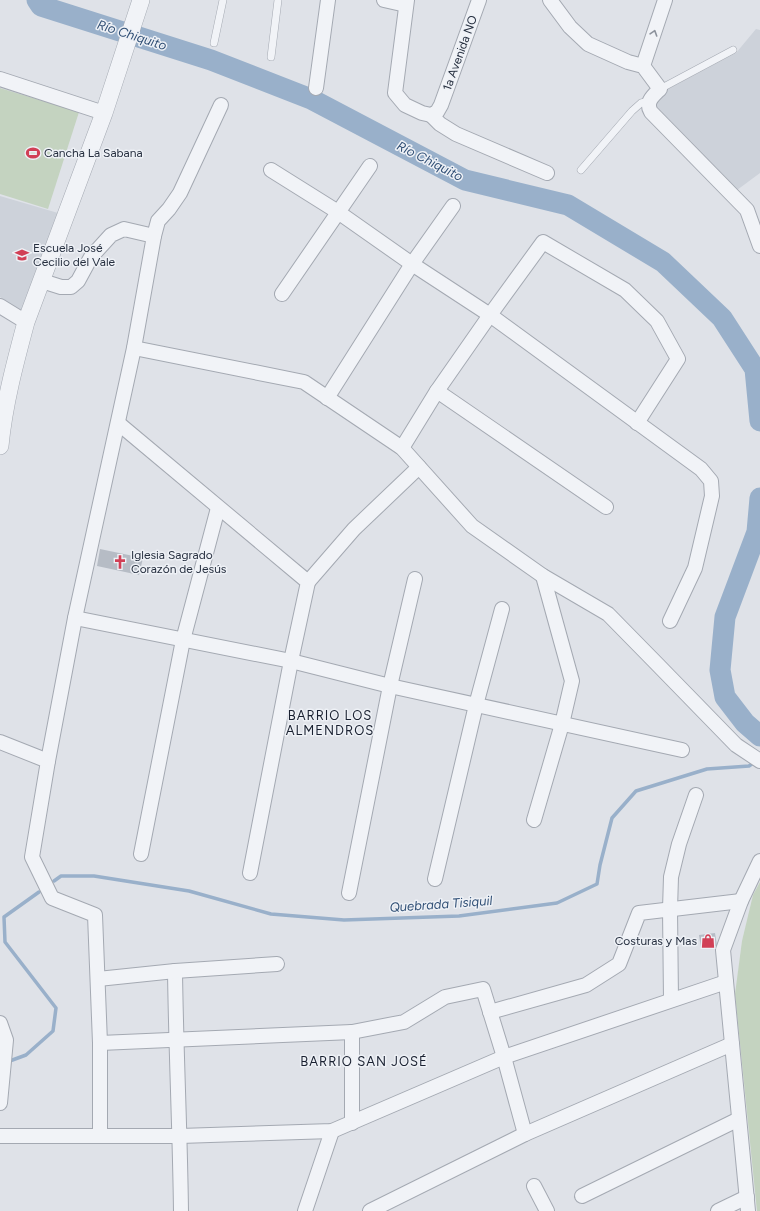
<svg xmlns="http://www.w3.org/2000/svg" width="760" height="1211" viewBox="0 0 760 1211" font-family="Figtree,sans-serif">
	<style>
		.built { fill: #cdd2da }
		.pitch { fill: #c4d3c0 }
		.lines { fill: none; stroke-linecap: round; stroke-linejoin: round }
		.stream { stroke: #99b0ca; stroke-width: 3.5 }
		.river { stroke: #99b0ca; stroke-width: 21 }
		.building { fill: #b6bcc5 }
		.service-casing { stroke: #a4a9b2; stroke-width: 8 }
		.minor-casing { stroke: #a4a9b2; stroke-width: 16 }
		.tertiary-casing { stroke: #a4a9b2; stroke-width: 18 }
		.service { stroke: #f1f3f7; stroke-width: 7 }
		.minor { stroke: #f1f3f7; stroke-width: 14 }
		.tertiary { stroke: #f1f3f7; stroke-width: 17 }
		.oneway { stroke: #8c929c }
		.labels { text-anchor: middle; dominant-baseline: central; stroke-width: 3; stroke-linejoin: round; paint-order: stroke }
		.street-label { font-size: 12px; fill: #273040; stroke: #eef1f6 }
		.poi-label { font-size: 12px; fill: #273040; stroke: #eef1f6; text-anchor: start }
		.water-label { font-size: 13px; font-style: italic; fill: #304f75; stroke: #eef1f6 }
		.neighbourhood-label { font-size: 13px; letter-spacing: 1px; fill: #1a2131; stroke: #eef1f6 }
	</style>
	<rect width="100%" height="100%" fill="#dfe2e8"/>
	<g class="built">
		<path d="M 756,29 L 760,30 L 760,173 L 737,190 L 656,106 L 659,97 L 664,91 L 736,53 Z"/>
		<path d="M 0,196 L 58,213 L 24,314 L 0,297 Z"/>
	</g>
	<g class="pitch">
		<path d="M 0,88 L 79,112 L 48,209 L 0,194 Z"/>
		<path d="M 760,882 L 760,1211 L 757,1211 L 735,994 L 742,941 L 753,895 Z"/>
	</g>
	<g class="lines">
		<g class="stream">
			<path d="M 54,881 L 61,876 L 94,876 L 189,891 L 271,914 L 344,920 L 459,916 L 557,903 L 597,884 L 600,865 L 612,818 L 636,791 L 707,769 L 749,766 L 756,761"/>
			<path d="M 7,1062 L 26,1055 L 53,1031 L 56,1008 L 5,942 L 4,917 L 39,892"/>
		</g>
		<g class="river">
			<path d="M 37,0 L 41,6 L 211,60 L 311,99 L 465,180 L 568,205 L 663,262 L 722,318 L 755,369 L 760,421"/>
			<path d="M 760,498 L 757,532 L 725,617 L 720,670 L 725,697 L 745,723 L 760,736"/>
		</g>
	</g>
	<g class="building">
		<path d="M 100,549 L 143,558 L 139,575 L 97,566 Z"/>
		<path d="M 715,933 L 717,946 L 701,949 L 699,935 Z"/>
	</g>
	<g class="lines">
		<defs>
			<g id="service">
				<path d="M 214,43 L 223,0"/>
				<path d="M 271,57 L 278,0"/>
				<path d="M 660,89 L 733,50"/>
				<path d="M 581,170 L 632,111 L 641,103 L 649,101"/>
			</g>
			<g id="minor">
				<path d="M 384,0 L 406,5"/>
				<path d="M 407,0 L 395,93 L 405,105 L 422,113 L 431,115 L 437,112 L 441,105 L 479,0"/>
				<path d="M 550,0 L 570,27 L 588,44 L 628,62 L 643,66 L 660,89 C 653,96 645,102 651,112 L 747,210 L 760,246"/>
				<path d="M 643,66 L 665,0"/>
				<path d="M 0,79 L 104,113"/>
				<path d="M 316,88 L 328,0"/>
				<path d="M 431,115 L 440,124 L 456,134 L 547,173"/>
				<path d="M 271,170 L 338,212 L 412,264 L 490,315 L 701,469 L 711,481 L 712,496 L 695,568 L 670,621"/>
				<path d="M 154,236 L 158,221 L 169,209 L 180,193 L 221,105"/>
				<path d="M 42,281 L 61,287 L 71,287 L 78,281 L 91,257 L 111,235 L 124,229 L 154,236 L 134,348 L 75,618 L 48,761 L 32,857 L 52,898 L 95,915 L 100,1043 L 100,1136"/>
				<path d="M 282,294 L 370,166"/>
				<path d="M 0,306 L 26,322"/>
				<path d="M 134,348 L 304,382 L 402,448 L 472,526 L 543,576 L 608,614 L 660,667 L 736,745 L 760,761"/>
				<path d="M 437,391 L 606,507"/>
				<path d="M 327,398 L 412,264 L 453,206"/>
				<path d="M 118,423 L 308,582 L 291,661 L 250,873"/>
				<path d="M 402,448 L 437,391 L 490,315 L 543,242 L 625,290 L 657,321 L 678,359 L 637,423"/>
				<path d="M 308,582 L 354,529 L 419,467"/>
				<path d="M 75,618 L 291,661 L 390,686 L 682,750"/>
				<path d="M 0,742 L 48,761"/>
				<path d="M 534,820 L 562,724 L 572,681 L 543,576"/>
				<path d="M 141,854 L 183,640 L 218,508"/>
				<path d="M 435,879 L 476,705 L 502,609"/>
				<path d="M 349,893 L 390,686 L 415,579"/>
				<path d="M 175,971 C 176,1051 180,1131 181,1211"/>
				<path d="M 98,979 L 175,971 L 277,964"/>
				<path d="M 671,1000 L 670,909 L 671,877 L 679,844 L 696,795"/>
				<path d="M 490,1012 L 586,985 L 619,964 L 639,913 L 741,901"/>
				<path d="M 0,1023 L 6,1040 L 0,1103"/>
				<path d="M 100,1043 L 352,1032 L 404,1022 L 445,997 L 483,989 L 504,1057 L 525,1134"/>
				<path d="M 352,1123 L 352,1032"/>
				<path d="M 0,1136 L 180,1136 L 332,1131 L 504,1057 L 726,982"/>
				<path d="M 534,1186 L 547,1211"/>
				<path d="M 582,1196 L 739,1119"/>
				<path d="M 305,1211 L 332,1131"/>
				<path d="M 370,1211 L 525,1134 L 732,1044"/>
				<path d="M 718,1211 L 747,1197"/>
				<path d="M 748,1211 L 723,950 L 741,901 L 760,861"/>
			</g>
			<path id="tertiary" d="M 0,446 C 4,404 15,363 26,322 L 104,113 L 141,0"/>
		</defs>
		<use href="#service" class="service-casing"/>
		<use href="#minor" class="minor-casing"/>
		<use href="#tertiary" class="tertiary-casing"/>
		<use href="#service" class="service"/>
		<use href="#minor" class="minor"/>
		<use href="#tertiary" class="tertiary"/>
	</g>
	<defs><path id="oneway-chevron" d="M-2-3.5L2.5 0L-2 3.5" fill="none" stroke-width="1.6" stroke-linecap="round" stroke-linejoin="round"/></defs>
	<use class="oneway" href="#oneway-chevron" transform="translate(654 33) rotate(-72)"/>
	<defs>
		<symbol id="stadium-bare" viewBox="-9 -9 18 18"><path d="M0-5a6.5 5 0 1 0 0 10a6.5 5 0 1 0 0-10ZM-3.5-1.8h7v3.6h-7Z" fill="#d14056" stroke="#eef1f6" stroke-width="2.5" paint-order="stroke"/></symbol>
		<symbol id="school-bare" viewBox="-9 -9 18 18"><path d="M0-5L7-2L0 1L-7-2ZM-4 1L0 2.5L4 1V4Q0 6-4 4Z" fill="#d14056" stroke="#eef1f6" stroke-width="2.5" paint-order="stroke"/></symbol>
		<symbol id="church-bare" viewBox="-9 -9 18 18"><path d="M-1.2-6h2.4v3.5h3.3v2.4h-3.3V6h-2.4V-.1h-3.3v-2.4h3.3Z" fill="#d14056" stroke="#eef1f6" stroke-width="2.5" paint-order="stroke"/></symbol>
		<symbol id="shop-bare" viewBox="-9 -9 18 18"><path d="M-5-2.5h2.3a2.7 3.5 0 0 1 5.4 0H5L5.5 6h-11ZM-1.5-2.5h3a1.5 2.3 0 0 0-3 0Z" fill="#d14056" stroke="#eef1f6" stroke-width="2.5" paint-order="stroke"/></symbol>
	</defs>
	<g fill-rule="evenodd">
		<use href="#stadium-bare" x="23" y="143" width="20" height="20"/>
		<use href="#school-bare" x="12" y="245" width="20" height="20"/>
		<use href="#church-bare" x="110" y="552" width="20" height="20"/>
		<use href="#shop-bare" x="698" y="931" width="20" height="20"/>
	</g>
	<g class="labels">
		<g class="street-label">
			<text transform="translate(460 53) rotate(-70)">1a Avenida NO</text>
		</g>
		<g class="poi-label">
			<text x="44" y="153">Cancha La Sabana</text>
			<text x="33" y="248">Escuela José<tspan x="33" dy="14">Cecilio del Vale</tspan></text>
			<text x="131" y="555">Iglesia Sagrado<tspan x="131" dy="14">Corazón de Jesús</tspan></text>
			<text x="697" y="941" text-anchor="end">Costuras y Mas</text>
		</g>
		<g class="water-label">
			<text transform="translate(132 35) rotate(18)">Río Chiquito</text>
			<text transform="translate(430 161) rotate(27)">Río Chiquito</text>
			<text transform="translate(441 904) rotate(-4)">Quebrada Tisiquil</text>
		</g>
		<g class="neighbourhood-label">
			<text x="330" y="715">BARRIO LOS<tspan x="330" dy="15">ALMENDROS</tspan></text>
			<text x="364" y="1061">BARRIO SAN JOSÉ</text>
		</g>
	</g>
</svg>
